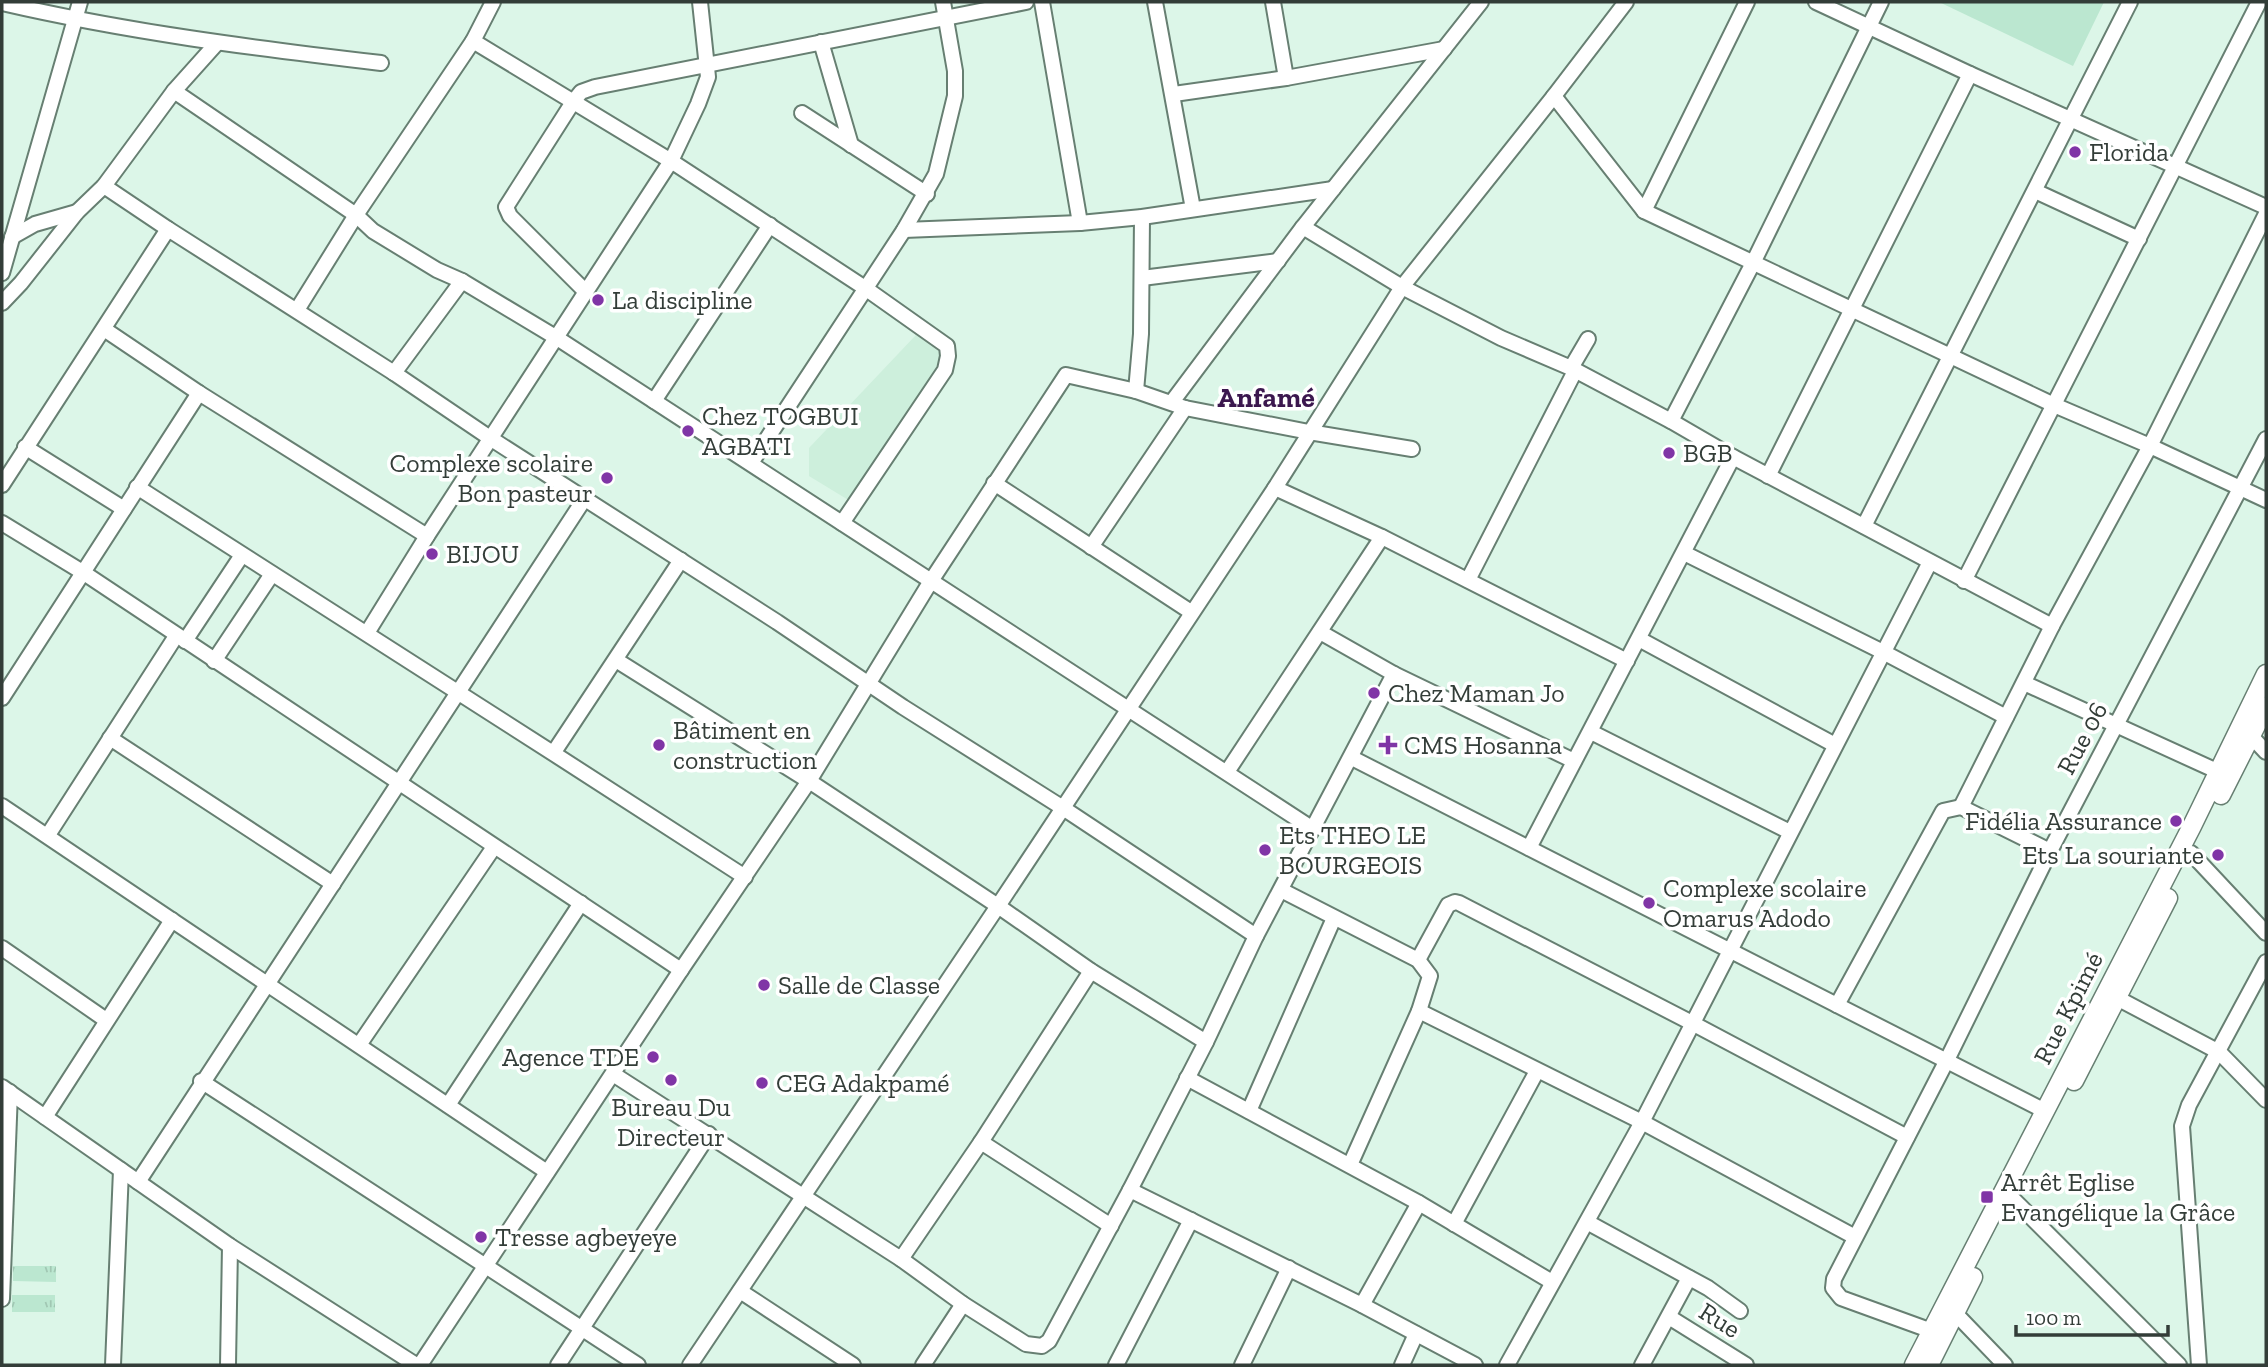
<svg xmlns="http://www.w3.org/2000/svg" width="2268" height="1367" viewBox="0 0 2268 1367" font-family="'Zilla Slab',serif">
	<style>
		.built { fill: #cdefdc }
		.grass { fill: url(#grass-tufts) }
		.green { fill: #bbe7d0 }
		.lines { fill: none; stroke-linecap: round; stroke-linejoin: round }
		.minor-casing { stroke: #677f72; stroke-width: 18 }
		.major-casing { stroke: #677f72; stroke-width: 21 }
		.minor { stroke: #fff; stroke-width: 14 }
		.major { stroke: #fff; stroke-width: 18 }
		.poi-dot { fill: #8035a6; stroke: #fff; stroke-width: 2.5 }
		.labels { text-anchor: middle; dominant-baseline: central; stroke-width: 7; stroke-linejoin: round; paint-order: stroke }
		.poi-label { font-size: 26px; fill: #333d38; stroke: #fff; text-anchor: start }
		.street-label { font-size: 26px; fill: #333d38; stroke: #fff }
		.neighbourhood-label { font-size: 28px; font-weight: bold; fill: #3b174e; stroke: #fff }
	</style>
	<defs>
		<pattern id="grass-tufts" width="24" height="20" patternUnits="userSpaceOnUse" patternTransform="scale(1.75)"><rect width="24" height="20" fill="#bbe7d0"/><path d="M3 7l-1-3M5 7V3M7 7l1-3M15 17l-1-3M17 17v-4M19 17l1-3" fill="none" stroke="#a1c7b3"/></pattern>
	</defs>
	<rect width="100%" height="100%" fill="#dcf6e8"/>
	<path class="built" d="M 916,335 L 941,353 L 943,358 L 850,501 L 809,476 L 809,448 Z"/>
	<g class="grass">
		<path d="M 13,1266 L 56,1266 L 56,1282 L 13,1281 Z"/>
		<rect x="12" y="1295" width="43" height="17"/>
	</g>
	<path class="green" d="M 1939,2 L 2104,2 L 2073,66 Z"/>
	<g class="lines">
		<defs>
			<g id="minor">
				<path d="M 1042,2 L 1080,223"/>
				<path d="M 1155,2 L 1193,209"/>
				<path d="M 1273,2 L 1286,78"/>
				<path d="M 1816,2 L 1970,74 L 2266,207"/>
				<path d="M 2,3 C 127,32 253,48 381,63"/>
				<path d="M 473,41 L 671,161 L 865,288 L 947,346 L 948,356 L 945,370 L 842,523"/>
				<path d="M 821,42 L 851,145"/>
				<path d="M 174,91 L 356,215 L 373,231 L 437,270 L 462,281 L 557,338 L 1313,829"/>
				<path d="M 1174,94 L 1286,78 L 1444,49"/>
				<path d="M 1554,96 L 1644,211 L 2054,405 L 2150,446 L 2266,500"/>
				<path d="M 802,113 L 927,194"/>
				<path d="M 104,186 L 168,229 L 394,373 L 490,438 L 777,622 L 903,707 L 1063,808 L 1256,936"/>
				<path d="M 2035,191 L 2139,239"/>
				<path d="M 1644,211 L 1747,2"/>
				<path d="M 1303,227 L 1402,287 L 1501,338 L 1571,368 L 1671,421 L 1733,457 L 2052,626"/>
				<path d="M 904,230 L 1080,223 L 1142,217 L 1333,189"/>
				<path d="M 12,237 L 35,224 L 77,212"/>
				<path d="M 2,273 L 80,2"/>
				<path d="M 1142,278 L 1278,261"/>
				<path d="M 586,292 L 510,216 L 506,207 L 573,102 L 581,92 L 595,87 L 1026,2"/>
				<path d="M 2,303 L 21,283 L 77,212 L 104,186 L 174,91 L 217,43"/>
				<path d="M 297,310 L 356,215 L 473,41 L 493,2"/>
				<path d="M 104,329 L 199,393 L 427,536"/>
				<path d="M 1571,368 L 1588,339"/>
				<path d="M 394,373 L 462,281"/>
				<path d="M 1136,391 L 1141,334 L 1142,217"/>
				<path d="M 654,401 L 770,225"/>
				<path d="M 1172,402 L 1303,227 L 1481,2"/>
				<path d="M 1671,421 L 1753,263 L 1881,2"/>
				<path d="M 25,447 L 124,509"/>
				<path d="M 751,463 L 904,230 L 936,174 L 955,96 L 955,71 L 943,2"/>
				<path d="M 1768,476 L 1970,74"/>
				<path d="M 994,483 L 1191,612"/>
				<path d="M 2,485 L 168,229"/>
				<path d="M 137,487 C 340,617 543,746 745,877"/>
				<path d="M 1275,488 L 1382,537 L 1627,661"/>
				<path d="M 2,523 L 84,573 L 681,970"/>
				<path d="M 1864,526 L 2130,2"/>
				<path d="M 1091,547 L 1185,408"/>
				<path d="M 1684,553 L 1885,653 L 2006,717"/>
				<path d="M 1468,580 L 1575,371"/>
				<path d="M 1964,581 L 2259,2"/>
				<path d="M 1320,632 L 1394,674 L 1574,761"/>
				<path d="M 367,633 L 427,536 L 671,161 L 698,104 L 708,77 L 700,2"/>
				<path d="M 1639,639 L 1835,745"/>
				<path d="M 185,641 L 242,555"/>
				<path d="M 616,660 L 809,781 L 998,906 L 1091,971 L 1206,1042"/>
				<path d="M 214,661 L 272,574"/>
				<path d="M 2024,683 L 2219,772"/>
				<path d="M 2,698 L 199,393"/>
				<path d="M 1591,732 L 1790,832"/>
				<path d="M 2251,736 L 2266,752"/>
				<path d="M 110,738 L 333,884"/>
				<path d="M 554,752 L 681,560"/>
				<path d="M 1352,758 L 2045,1111"/>
				<path d="M 1227,772 L 1382,537"/>
				<path d="M 2,806 L 547,1172"/>
				<path d="M 1961,807 L 2052,626 L 2150,446 L 2266,214"/>
				<path d="M 48,835 L 176,636"/>
				<path d="M 1529,848 L 1733,457"/>
				<path d="M 2191,853 L 2266,933"/>
				<path d="M 1281,890 L 1418,960 L 1430,976 L 1419,1011 L 1350,1165"/>
				<path d="M 2,948 L 106,1020"/>
				<path d="M 1418,960 L 1448,905 L 1455,902 L 1459,903 L 1692,1023 L 1907,1137"/>
				<path d="M 2117,998 L 2219,1052 L 2266,1100"/>
				<path d="M 1837,1005 L 1943,811 L 1961,807 L 2050,851"/>
				<path d="M 1419,1011 L 1642,1122 L 1855,1237"/>
				<path d="M 359,1045 L 494,847"/>
				<path d="M 613,1074 L 901,1259 L 963,1304 L 1026,1344 L 1042,1346 L 1049,1341 L 1130,1190 L 1206,1042 L 1256,936 L 1394,674"/>
				<path d="M 1187,1078 L 1419,1203 L 1552,1282"/>
				<path d="M 201,1081 L 638,1365"/>
				<path d="M 2,1087 L 230,1246 L 416,1365"/>
				<path d="M 448,1105 L 581,903"/>
				<path d="M 1249,1111 L 1334,918"/>
				<path d="M 45,1117 L 172,920"/>
				<path d="M 981,1142 L 1111,1226"/>
				<path d="M 138,1182 L 585,498"/>
				<path d="M 1130,1190 L 1362,1305 L 1475,1365"/>
				<path d="M 2013,1199 L 2179,1365"/>
				<path d="M 1587,1222 L 1708,1288 L 1740,1311"/>
				<path d="M 1454,1224 L 1537,1071"/>
				<path d="M 901,1259 L 981,1142 L 1091,971"/>
				<path d="M 740,1291 L 853,1365"/>
				<path d="M 2,1299 L 10,1092"/>
				<path d="M 1362,1305 L 1419,1203"/>
				<path d="M 1955,1313 L 2005,1365"/>
				<path d="M 1669,1317 L 1746,1365"/>
				<path d="M 1932,1331 L 1841,1298 L 1833,1288 L 1834,1279 L 1946,1062 L 2050,851 L 2266,439"/>
				<path d="M 113,1365 L 121,1170"/>
				<path d="M 228,1365 L 230,1246"/>
				<path d="M 420,1365 L 681,970 L 809,781 L 931,581 L 1066,375 L 1136,391 L 1185,408 L 1309,432 L 1412,449"/>
				<path d="M 558,1365 L 709,1134"/>
				<path d="M 690,1365 L 998,906 L 1275,488 L 1402,287 L 1554,96 L 1626,2"/>
				<path d="M 923,1365 L 963,1304"/>
				<path d="M 1116,1365 L 1191,1220"/>
				<path d="M 1242,1365 L 1289,1268"/>
				<path d="M 1402,1365 L 1416,1334"/>
				<path d="M 1507,1365 L 1642,1122 L 1930,562"/>
				<path d="M 1642,1365 L 1689,1278"/>
				<path d="M 2199,1365 L 2182,1126 L 2189,1105 L 2266,962"/>
			</g>
			<g id="major">
				<path d="M 2221,795 L 2266,706"/>
				<path d="M 2074,1081 L 2168,898"/>
				<path d="M 1914,1365 L 2192,826 L 2266,674"/>
				<path d="M 1929,1365 L 1973,1277"/>
			</g>
		</defs>
		<use href="#minor" class="minor-casing"/>
		<use href="#major" class="major-casing"/>
		<use href="#minor" class="minor"/>
		<use href="#major" class="major"/>
	</g>
	<g class="poi-dot">
		<circle cx="2075" cy="152" r="7"/>
		<circle cx="598" cy="300" r="7"/>
		<circle cx="688" cy="431" r="7"/>
		<circle cx="1669" cy="453" r="7"/>
		<circle cx="607" cy="478" r="7"/>
		<circle cx="432" cy="554" r="7"/>
		<circle cx="1374" cy="693" r="7"/>
		<circle cx="659" cy="745" r="7"/>
		<path d="M1384.5 734.5h7v7h7v7h-7v7h-7v-7h-7v-7h7z"/>
		<circle cx="2176" cy="821" r="7"/>
		<circle cx="1265" cy="850" r="7"/>
		<circle cx="2218" cy="855" r="7"/>
		<circle cx="1649" cy="903" r="7"/>
		<circle cx="764" cy="985" r="7"/>
		<circle cx="653" cy="1057" r="7"/>
		<circle cx="671" cy="1080" r="7"/>
		<circle cx="762" cy="1083" r="7"/>
		<rect x="1980" y="1190" width="14" height="14" rx="3.5"/>
		<circle cx="481" cy="1237" r="7"/>
	</g>
	<g class="labels">
		<g class="poi-label">
			<text x="2089" y="152">Florida</text>
			<text x="612" y="300">La discipline</text>
			<text x="702" y="416">Chez TOGBUI<tspan x="702" dy="30">AGBATI</tspan></text>
			<text x="1683" y="453">BGB</text>
			<text x="593" y="463" text-anchor="end">Complexe scolaire<tspan x="593" dy="30">Bon pasteur</tspan></text>
			<text x="446" y="554">BIJOU</text>
			<text x="1388" y="693">Chez Maman Jo</text>
			<text x="673" y="730">Bâtiment en<tspan x="673" dy="30">construction</tspan></text>
			<text x="1404" y="745">CMS Hosanna</text>
			<text x="2162" y="821" text-anchor="end">Fidélia Assurance</text>
			<text x="1279" y="835">Ets THEO LE<tspan x="1279" dy="30">BOURGEOIS</tspan></text>
			<text x="2204" y="855" text-anchor="end">Ets La souriante</text>
			<text x="1663" y="888">Complexe scolaire<tspan x="1663" dy="30">Omarus Adodo</tspan></text>
			<text x="778" y="985">Salle de Classe</text>
			<text x="639" y="1057" text-anchor="end">Agence TDE</text>
			<text x="776" y="1083">CEG Adakpamé</text>
			<text x="671" y="1107" text-anchor="middle">Bureau Du<tspan x="671" dy="30">Directeur</tspan></text>
			<text x="2001" y="1182">Arrêt Eglise<tspan x="2001" dy="30">Evangélique la Grâce</tspan></text>
			<text x="495" y="1237">Tresse agbeyeye</text>
		</g>
		<g class="street-label">
			<text transform="translate(2082 738) rotate(-62)">Rue 06</text>
			<text transform="translate(2068 1008) rotate(-63)">Rue Kpimé</text>
			<text transform="translate(1720 1320) rotate(32)">Rue</text>
		</g>
		<g class="neighbourhood-label">
			<text x="1266" y="397">Anfamé</text>
		</g>
	</g>
	<rect width="2268" height="1367" fill="none" stroke="#333d38" stroke-width="7"/>
	<path d="M2016 1325v10h152v-10" fill="none" stroke="#333d38" stroke-width="3.5"/>
	<text x="2026" y="1325" font-size="21" fill="#333d38" stroke="#ffffff" stroke-width="5" paint-order="stroke">100 m</text>
</svg>
